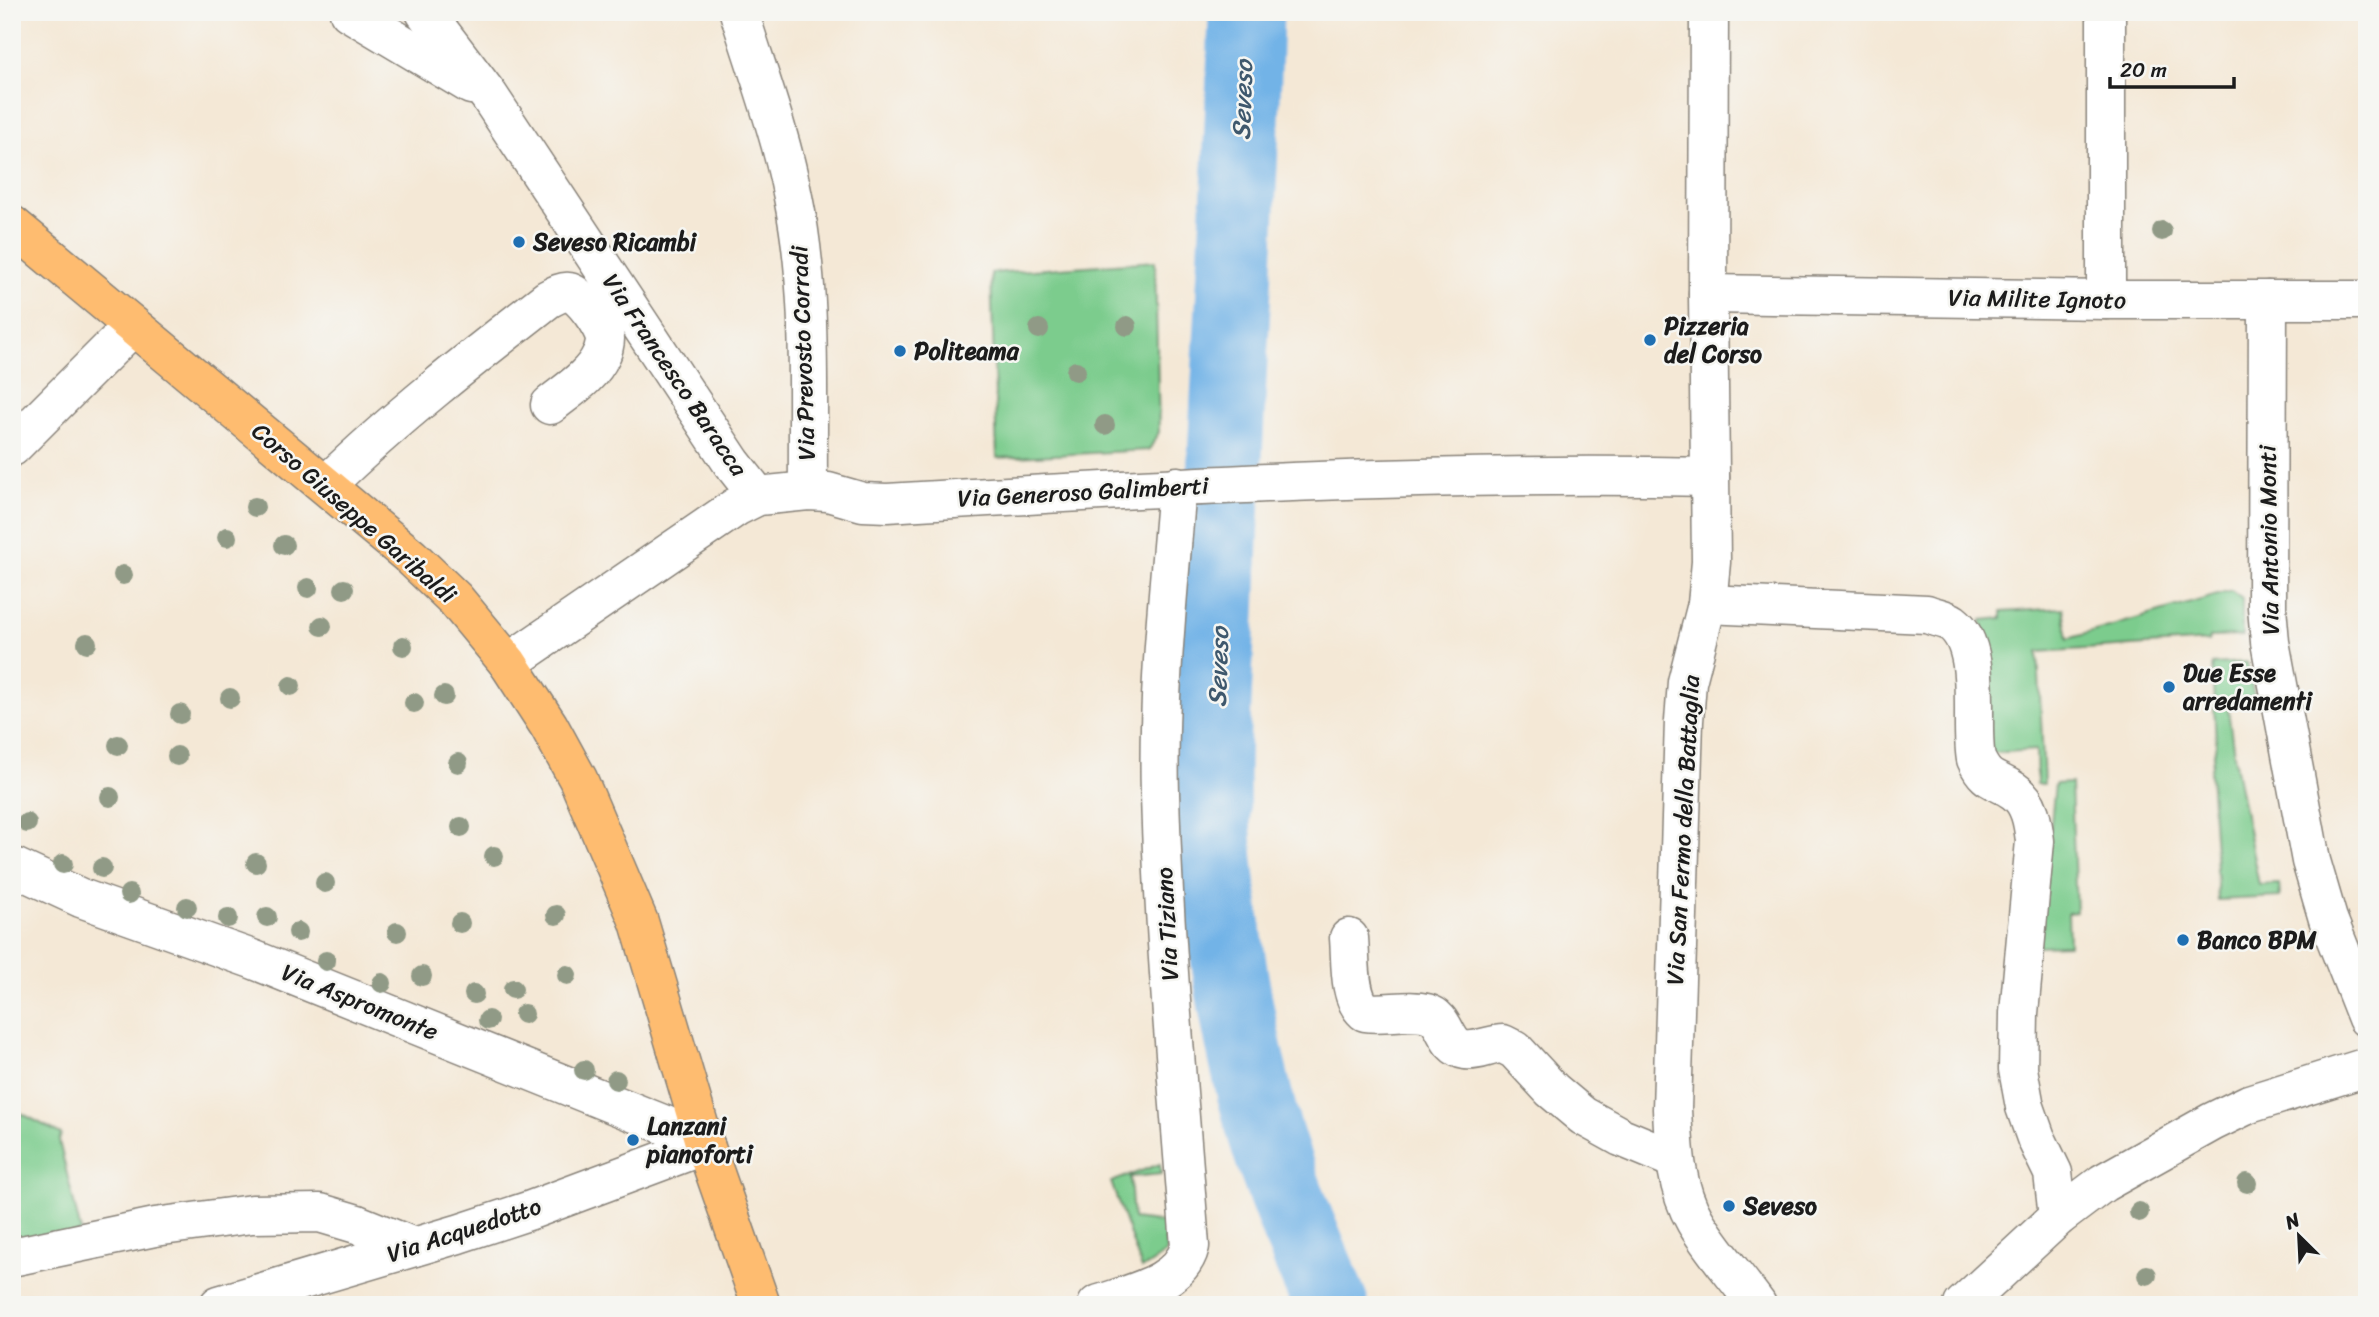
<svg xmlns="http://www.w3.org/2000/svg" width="2379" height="1317" viewBox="0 0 2379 1317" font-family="Sriracha,sans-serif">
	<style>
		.green { fill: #7ccc8d; stroke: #4c7454; stroke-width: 2 }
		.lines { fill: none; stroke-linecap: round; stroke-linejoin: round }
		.river { stroke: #72b3e7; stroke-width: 75 }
		.minor-casing { stroke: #888279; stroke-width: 41 }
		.major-casing { stroke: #888279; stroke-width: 41 }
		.minor { stroke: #fff; stroke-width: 38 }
		.major { stroke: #febc70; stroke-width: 38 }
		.tree { fill: #909a86 }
		.poi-dot { fill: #1f6fb2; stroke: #f6f6f2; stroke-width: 2.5 }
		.labels { text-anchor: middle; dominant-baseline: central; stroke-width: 5; stroke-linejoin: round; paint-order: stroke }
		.poi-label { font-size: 24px; font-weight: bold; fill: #1c1c1c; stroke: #f6f6f2; text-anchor: start }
		.street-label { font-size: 24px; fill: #1c1c1c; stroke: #f6f6f2 }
		.water-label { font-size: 26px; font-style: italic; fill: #3e586d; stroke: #f6f6f2 }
	</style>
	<rect width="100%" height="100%" fill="#f6f6f2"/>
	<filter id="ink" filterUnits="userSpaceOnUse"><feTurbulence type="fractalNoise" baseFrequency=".0143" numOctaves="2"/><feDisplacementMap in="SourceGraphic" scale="14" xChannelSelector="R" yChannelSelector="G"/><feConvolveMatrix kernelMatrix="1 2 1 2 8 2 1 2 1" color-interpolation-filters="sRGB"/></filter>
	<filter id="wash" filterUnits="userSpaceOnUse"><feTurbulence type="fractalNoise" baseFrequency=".00686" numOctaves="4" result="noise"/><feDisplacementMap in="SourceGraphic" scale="28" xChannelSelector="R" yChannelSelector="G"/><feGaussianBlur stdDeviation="1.57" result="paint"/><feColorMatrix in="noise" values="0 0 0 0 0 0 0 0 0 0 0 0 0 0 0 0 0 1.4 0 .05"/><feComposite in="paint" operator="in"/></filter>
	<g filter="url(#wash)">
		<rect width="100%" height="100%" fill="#f4e8d6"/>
		<g class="green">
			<path d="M 1155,261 L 1159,432 L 1149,450 L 997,458 L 991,273 Z"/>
			<path d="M 2231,591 L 2242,599 L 2242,636 L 2210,637 L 2209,641 L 2038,652 L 2044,784 L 2037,784 L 2036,750 L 1991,753 L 1982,620 L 2002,618 L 2002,612 L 2063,608 L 2068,639 Z"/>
			<path d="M 2247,662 L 2254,696 L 2227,702 L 2236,769 L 2259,885 L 2279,884 L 2280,897 L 2218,900 L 2210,773 L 2216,744 L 2212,664 Z"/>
			<path d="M 2071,783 L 2076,912 L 2068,913 L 2069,945 L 2038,946 L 2055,784 Z"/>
			<path d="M 17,1111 L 61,1134 L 59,1141 L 81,1232 L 12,1247 L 12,1120 Z"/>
			<path d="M 1160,1164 L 1161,1174 L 1130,1177 L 1133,1219 L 1165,1223 L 1166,1253 L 1142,1269 L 1111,1182 Z"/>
		</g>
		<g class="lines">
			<path class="river" d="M 1246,12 C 1241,205 1226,398 1219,591 C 1216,680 1207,772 1216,861 C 1225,950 1239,1040 1263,1126 C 1281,1187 1306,1246 1331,1305"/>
		</g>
	</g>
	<g filter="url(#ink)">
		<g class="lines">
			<defs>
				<g id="minor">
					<path d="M 349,12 L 471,85"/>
					<path d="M 425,12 L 489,96 L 732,463 L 758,496"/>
					<path d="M 739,12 C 758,73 781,135 793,197 C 813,293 807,394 808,491"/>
					<path d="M 1709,12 L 1708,294 L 1711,562 L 1707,604 L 1687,682 L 1684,721 L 1672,1109 C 1674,1147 1675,1187 1695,1221 C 1712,1250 1737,1277 1757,1305"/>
					<path d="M 2106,12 L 2106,300"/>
					<path d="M 1708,294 L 2106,300 L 2367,300"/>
					<path d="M 2268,300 L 2267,607 L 2270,642 L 2311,861 L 2328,919 L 2367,1018"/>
					<path d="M 12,447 L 133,326"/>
					<path d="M 326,485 C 395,418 472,358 548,299 C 554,296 562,291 569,292 C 581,294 604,327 605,339 C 605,343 603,352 601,355 C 592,376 567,391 550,405"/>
					<path d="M 1707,604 L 1927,614 C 1934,617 1946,619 1952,623 C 1985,648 1969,722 1976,759 C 1987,783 1995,778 2014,791 C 2030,802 2033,823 2035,841 L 2019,1013 L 2018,1069 L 2025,1107 L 2036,1138 L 2053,1173 L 2058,1217"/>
					<path d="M 508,663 L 736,507 L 758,496 L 808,491 L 828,492 L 863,502 L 887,503 C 1161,487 1435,471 1710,477"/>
					<path d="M 12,866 L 81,898 L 252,959 L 665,1125 L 705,1145"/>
					<path d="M 1349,938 C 1351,961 1348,997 1365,1012 C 1385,1015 1408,1008 1427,1013 C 1447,1018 1444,1047 1465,1050 C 1477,1052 1491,1044 1503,1044 L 1515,1050 L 1552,1090 L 1583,1116 L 1621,1137 L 1674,1159"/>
					<path d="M 12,1257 L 155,1227 L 252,1214 L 320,1213 L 357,1224 L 414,1247"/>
					<path d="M 219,1305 L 458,1234 L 531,1210 L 705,1145"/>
					<path d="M 1097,1305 C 1130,1293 1181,1284 1190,1246 C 1179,1095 1164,945 1160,794 C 1157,691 1169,589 1177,486"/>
					<path d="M 1963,1305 L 2058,1217 L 2103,1183 L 2212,1122 L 2249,1104 L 2367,1067"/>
				</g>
				<path id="major" d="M 12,225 L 411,557 L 455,599 L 508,663 L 549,726 L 578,779 L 639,922 L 705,1145 L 761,1305"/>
			</defs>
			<use href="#minor" class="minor-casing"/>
			<use href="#major" class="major-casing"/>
			<use href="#minor" class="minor"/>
			<use href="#major" class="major"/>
		</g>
		<g class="tree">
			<circle cx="2162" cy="231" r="10"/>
			<circle cx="1127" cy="326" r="10"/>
			<circle cx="1039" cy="329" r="10"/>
			<circle cx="1076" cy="371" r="10"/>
			<circle cx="1105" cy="425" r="10"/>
			<circle cx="255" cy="507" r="10"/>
			<circle cx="227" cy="537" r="10"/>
			<circle cx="284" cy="545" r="10"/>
			<circle cx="123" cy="575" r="10"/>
			<circle cx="308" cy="588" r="10"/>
			<circle cx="344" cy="589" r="10"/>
			<circle cx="322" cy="626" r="10"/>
			<circle cx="87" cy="643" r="10"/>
			<circle cx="403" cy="646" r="10"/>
			<circle cx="291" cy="686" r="10"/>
			<circle cx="444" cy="696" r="10"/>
			<circle cx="230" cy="698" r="10"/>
			<circle cx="414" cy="703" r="10"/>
			<circle cx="180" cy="714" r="10"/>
			<circle cx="118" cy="745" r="10"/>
			<circle cx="177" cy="756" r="10"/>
			<circle cx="458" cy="763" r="10"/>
			<circle cx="110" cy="797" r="10"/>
			<circle cx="27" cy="823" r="10"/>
			<circle cx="461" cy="827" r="10"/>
			<circle cx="494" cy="856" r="10"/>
			<circle cx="256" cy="863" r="10"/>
			<circle cx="63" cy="864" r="10"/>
			<circle cx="102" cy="868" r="10"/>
			<circle cx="325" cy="883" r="10"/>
			<circle cx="129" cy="894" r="10"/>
			<circle cx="187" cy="907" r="10"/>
			<circle cx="556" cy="915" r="10"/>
			<circle cx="267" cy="917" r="10"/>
			<circle cx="228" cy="918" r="10"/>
			<circle cx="460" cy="923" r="10"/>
			<circle cx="298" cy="932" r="10"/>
			<circle cx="397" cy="932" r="10"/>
			<circle cx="326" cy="961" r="10"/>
			<circle cx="567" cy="975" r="10"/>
			<circle cx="422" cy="976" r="10"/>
			<circle cx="382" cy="983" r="10"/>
			<circle cx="513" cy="989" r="10"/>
			<circle cx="474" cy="994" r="10"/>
			<circle cx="524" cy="1014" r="10"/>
			<circle cx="488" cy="1020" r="10"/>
			<circle cx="584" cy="1070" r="10"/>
			<circle cx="616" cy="1080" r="10"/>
			<circle cx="2247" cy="1183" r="10"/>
			<circle cx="2139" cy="1212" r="10"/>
			<circle cx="2147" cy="1275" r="10"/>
		</g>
	</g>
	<g class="poi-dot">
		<circle cx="519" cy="242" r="7"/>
		<circle cx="1650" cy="340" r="7"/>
		<circle cx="900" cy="351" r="7"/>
		<circle cx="2169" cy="687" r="7"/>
		<circle cx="2183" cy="940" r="7"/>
		<circle cx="633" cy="1140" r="7"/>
		<circle cx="1729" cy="1206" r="7"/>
	</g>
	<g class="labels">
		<g class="poi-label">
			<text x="533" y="242">Seveso Ricambi</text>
			<text x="1664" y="326">Pizzeria<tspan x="1664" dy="28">del Corso</tspan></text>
			<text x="914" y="351">Politeama</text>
			<text x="2183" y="673">Due Esse<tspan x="2183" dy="28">arredamenti</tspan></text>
			<text x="2197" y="940">Banco BPM</text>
			<text x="647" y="1126">Lanzani<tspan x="647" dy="28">pianoforti</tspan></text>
			<text x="1743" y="1206">Seveso</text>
		</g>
		<g class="street-label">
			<text transform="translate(2037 299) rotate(1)">Via Milite Ignoto</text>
			<text transform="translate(803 353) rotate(-92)">Via Prevosto Corradi</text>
			<text transform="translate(675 375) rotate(56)">Via Francesco Baracca</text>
			<text transform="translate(1083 492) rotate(-3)">Via Generoso Galimberti</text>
			<text transform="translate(354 513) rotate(41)">Corso Giuseppe Garibaldi</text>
			<text transform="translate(2269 540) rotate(-91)">Via Antonio Monti</text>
			<text transform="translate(1683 830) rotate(-87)">Via San Fermo della Battaglia</text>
			<text transform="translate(1167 924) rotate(-93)">Via Tiziano</text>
			<text transform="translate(360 1002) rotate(22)">Via Aspromonte</text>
			<text transform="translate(464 1230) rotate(-18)">Via Acquedotto</text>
		</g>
		<g class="water-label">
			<text transform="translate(1242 100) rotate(-88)">Seveso</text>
			<text transform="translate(1218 667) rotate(-88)">Seveso</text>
		</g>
	</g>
	<rect width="2379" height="1317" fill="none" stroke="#f6f6f2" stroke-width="42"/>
	<g transform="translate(2299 1236) rotate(336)" stroke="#f6f6f2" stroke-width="5" paint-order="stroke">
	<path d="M0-5L12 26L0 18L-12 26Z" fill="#1c1c1c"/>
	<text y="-10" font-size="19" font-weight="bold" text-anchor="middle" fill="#1c1c1c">N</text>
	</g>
	<path d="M2110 77v10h124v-10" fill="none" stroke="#1c1c1c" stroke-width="3.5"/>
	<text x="2120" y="77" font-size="21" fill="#1c1c1c" stroke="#f6f6f2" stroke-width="5" paint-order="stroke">20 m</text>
</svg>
